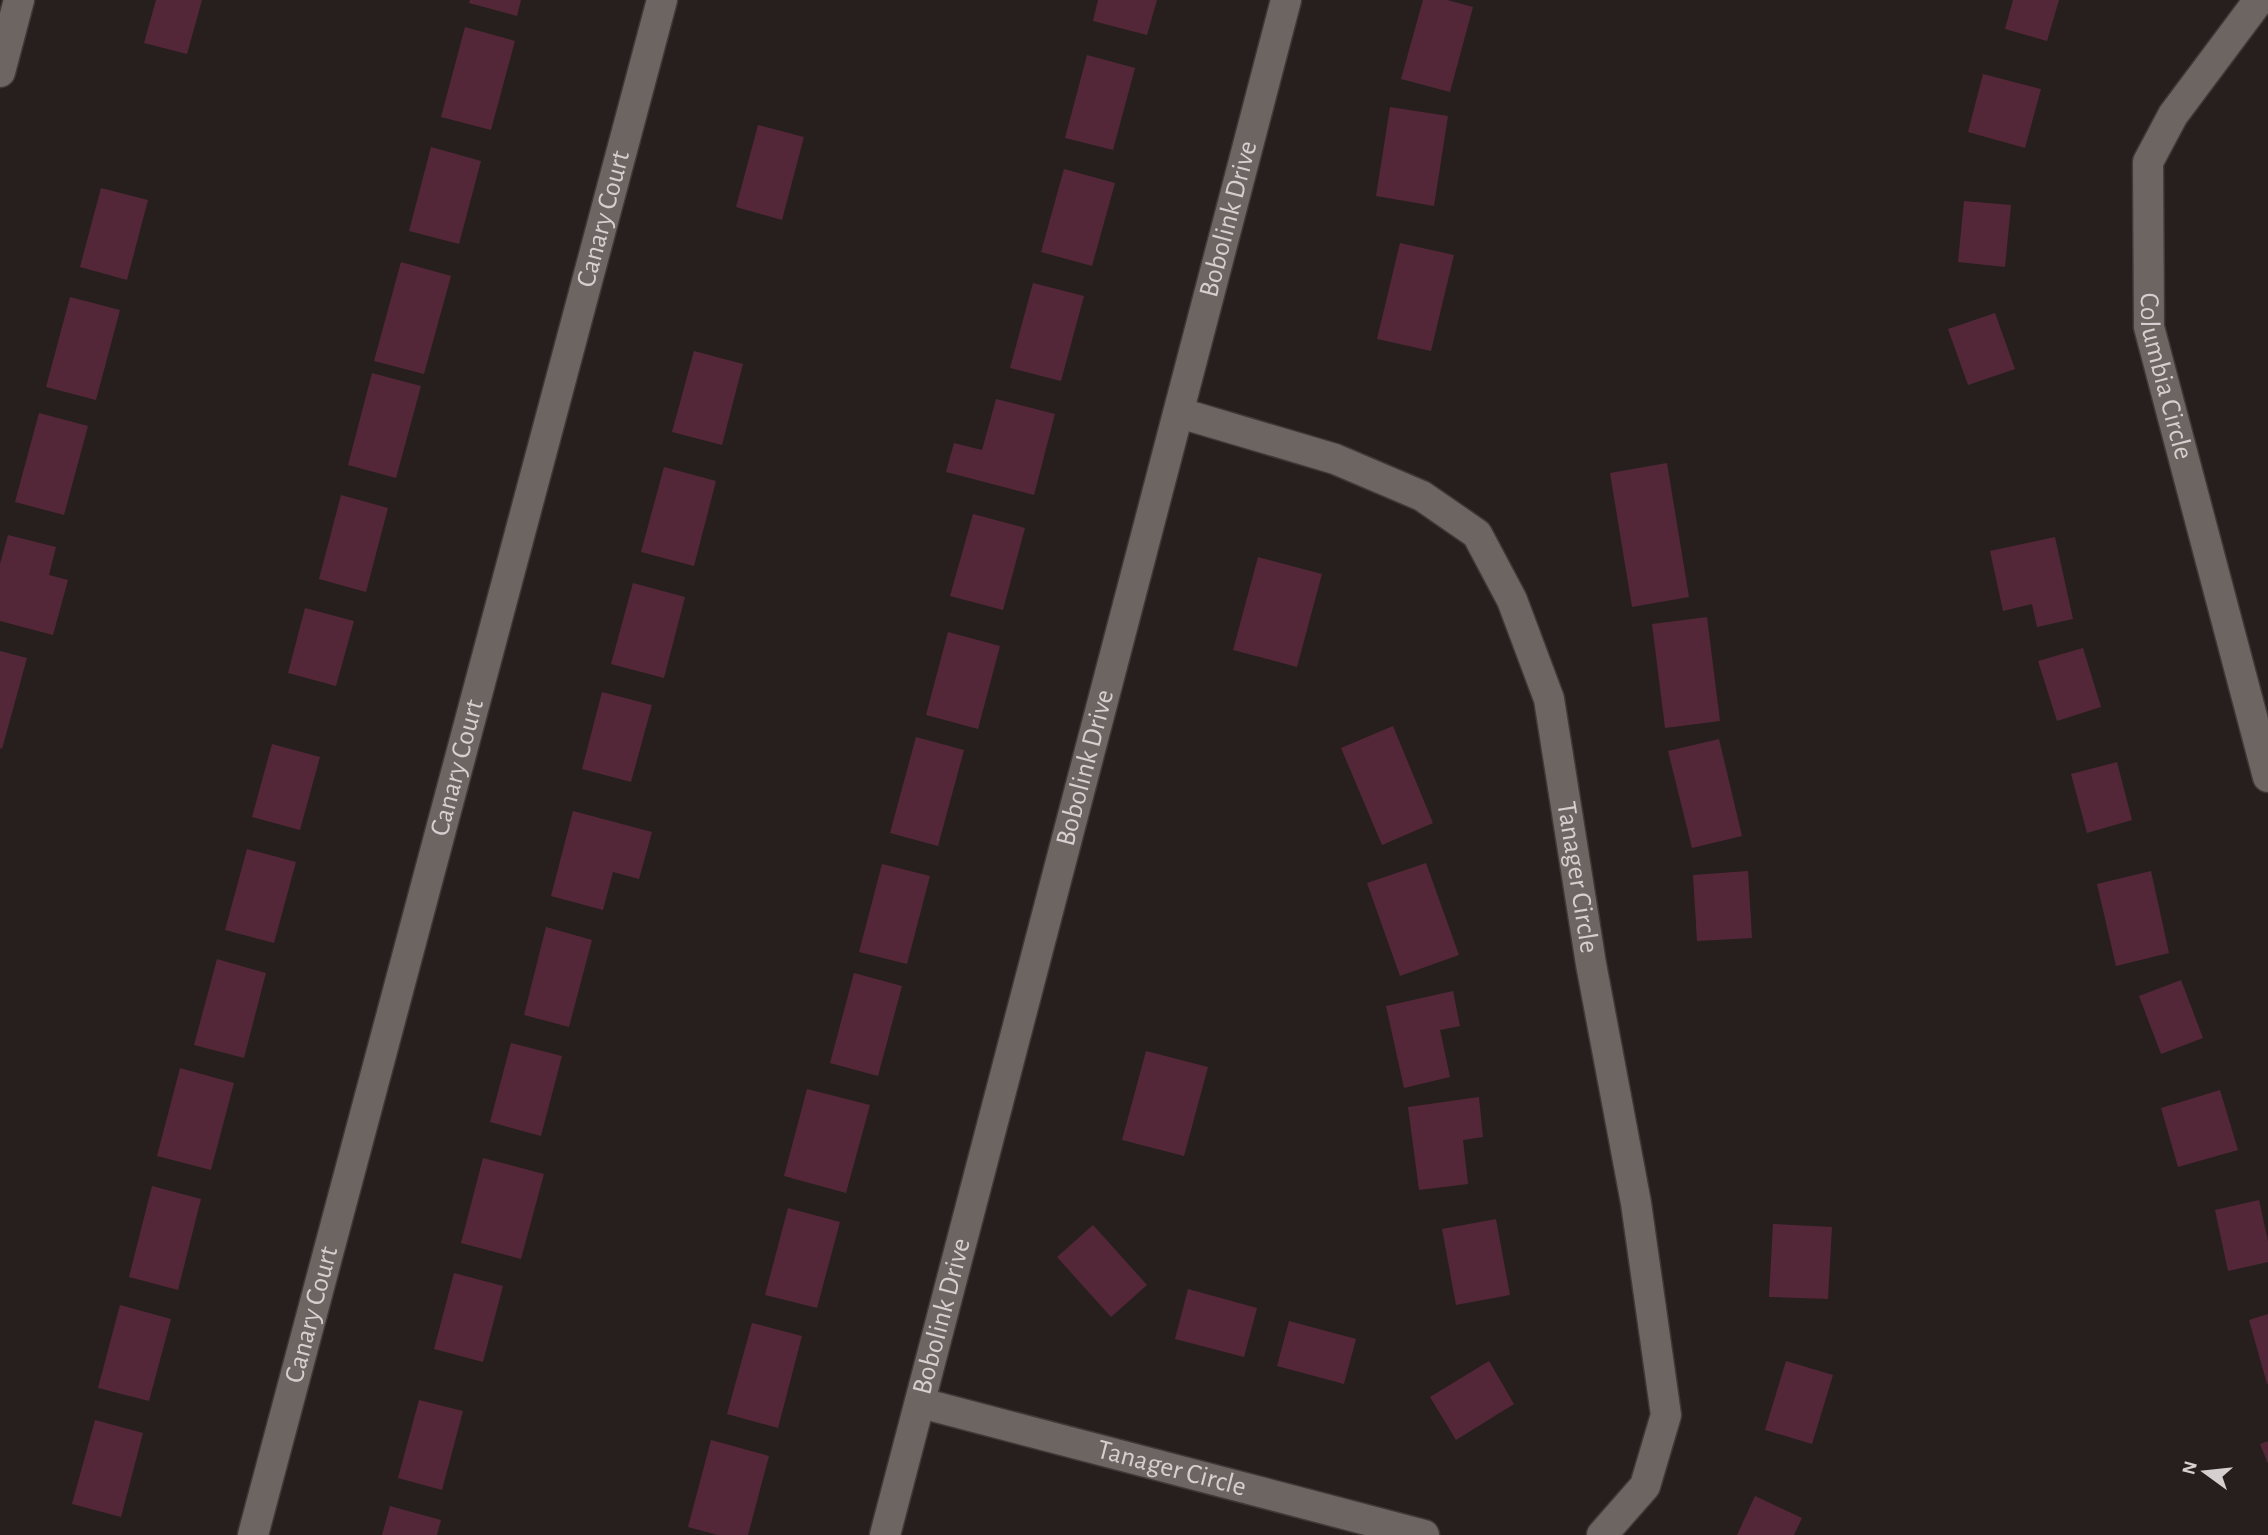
<svg xmlns="http://www.w3.org/2000/svg" width="2268" height="1535" viewBox="0 0 2268 1535" font-family="'Alegreya Sans',sans-serif">
	<style>
		.building { fill: #542738 }
		.lines { fill: none; stroke-linecap: round; stroke-linejoin: round }
		.minor-casing { stroke: #3f3937; stroke-width: 33 }
		.minor { stroke: #6d6562; stroke-width: 30 }
		.labels { text-anchor: middle; dominant-baseline: central; stroke-width: 5; stroke-linejoin: round; paint-order: stroke }
		.street-label { font-size: 28px; fill: #d5d0cf; stroke: #261f1d }
	</style>
	<rect width="100%" height="100%" fill="#261f1d"/>
	<g class="building">
		<path d="M 156,0 L 202,0 L 187,54 L 144,43 Z"/>
		<path d="M 470,0 L 521,0 L 517,16 L 469,3 Z"/>
		<path d="M 1098,0 L 1157,0 L 1147,35 L 1093,21 Z"/>
		<path d="M 1423,0 L 1447,0 L 1473,7 L 1450,92 L 1401,79 Z"/>
		<path d="M 2013,0 L 2059,0 L 2047,41 L 2005,29 Z"/>
		<path d="M 465,27 L 515,41 L 491,130 L 441,117 Z"/>
		<path d="M 1087,55 L 1135,68 L 1113,150 L 1065,138 Z"/>
		<path d="M 1983,74 L 2041,89 L 2025,148 L 1968,132 Z"/>
		<path d="M 1390,107 L 1448,116 L 1434,206 L 1376,196 Z"/>
		<path d="M 758,125 L 804,137 L 782,220 L 736,207 Z"/>
		<path d="M 431,147 L 481,161 L 459,244 L 409,231 Z"/>
		<path d="M 1064,169 L 1115,183 L 1092,266 L 1041,252 Z"/>
		<path d="M 101,188 L 148,200 L 127,280 L 80,267 Z"/>
		<path d="M 1964,201 L 2011,205 L 2005,267 L 1958,262 Z"/>
		<path d="M 1400,243 L 1454,255 L 1431,351 L 1377,339 Z"/>
		<path d="M 401,262 L 451,276 L 424,374 L 374,361 Z"/>
		<path d="M 1033,283 L 1084,296 L 1061,381 L 1010,368 Z"/>
		<path d="M 70,297 L 120,310 L 96,400 L 46,387 Z"/>
		<path d="M 1995,313 L 2015,369 L 1968,385 L 1948,329 Z"/>
		<path d="M 694,351 L 743,364 L 722,445 L 672,432 Z"/>
		<path d="M 372,373 L 421,386 L 396,478 L 348,465 Z"/>
		<path d="M 996,399 L 1055,414 L 1034,495 L 946,472 L 954,443 L 982,450 Z"/>
		<path d="M 39,413 L 88,426 L 64,515 L 15,502 Z"/>
		<path d="M 1667,463 L 1689,597 L 1632,607 L 1610,473 Z"/>
		<path d="M 664,467 L 716,481 L 694,566 L 641,552 Z"/>
		<path d="M 341,495 L 388,508 L 366,592 L 319,579 Z"/>
		<path d="M 973,514 L 1025,528 L 1003,610 L 950,596 Z"/>
		<path d="M 8,535 L 56,547 L 49,575 L 68,580 L 53,635 L 0,621 L 0,564 Z"/>
		<path d="M 2055,537 L 2073,619 L 2037,627 L 2032,604 L 2003,611 L 1990,551 Z"/>
		<path d="M 1258,557 L 1322,574 L 1297,667 L 1233,650 Z"/>
		<path d="M 633,583 L 685,597 L 664,678 L 611,664 Z"/>
		<path d="M 305,608 L 354,621 L 336,686 L 288,673 Z"/>
		<path d="M 1707,617 L 1720,721 L 1665,728 L 1652,624 Z"/>
		<path d="M 948,632 L 1000,646 L 978,729 L 926,715 Z"/>
		<path d="M 2083,648 L 2101,707 L 2057,721 L 2038,661 Z"/>
		<path d="M 0,651 L 27,658 L 2,749 L 0,748 Z"/>
		<path d="M 602,692 L 652,705 L 631,782 L 582,769 Z"/>
		<path d="M 1393,726 L 1433,823 L 1382,845 L 1341,748 Z"/>
		<path d="M 916,737 L 964,750 L 938,846 L 890,833 Z"/>
		<path d="M 1719,739 L 1742,836 L 1692,848 L 1668,751 Z"/>
		<path d="M 272,744 L 320,757 L 300,830 L 252,817 Z"/>
		<path d="M 2117,762 L 2132,820 L 2087,833 L 2071,774 Z"/>
		<path d="M 573,811 L 652,832 L 639,879 L 613,872 L 603,910 L 551,896 Z"/>
		<path d="M 247,849 L 296,862 L 274,943 L 225,930 Z"/>
		<path d="M 1426,863 L 1459,955 L 1400,976 L 1367,883 Z"/>
		<path d="M 882,864 L 930,876 L 907,964 L 859,952 Z"/>
		<path d="M 1748,871 L 1752,938 L 1697,941 L 1693,875 Z"/>
		<path d="M 2151,871 L 2169,953 L 2116,966 L 2097,884 Z"/>
		<path d="M 546,927 L 592,940 L 569,1027 L 524,1015 Z"/>
		<path d="M 217,959 L 266,973 L 244,1058 L 194,1045 Z"/>
		<path d="M 854,973 L 902,986 L 878,1076 L 830,1063 Z"/>
		<path d="M 2181,980 L 2203,1038 L 2161,1054 L 2139,996 Z"/>
		<path d="M 1453,991 L 1460,1026 L 1440,1030 L 1450,1077 L 1404,1088 L 1386,1006 Z"/>
		<path d="M 511,1043 L 562,1056 L 541,1136 L 490,1122 Z"/>
		<path d="M 1146,1051 L 1208,1067 L 1184,1156 L 1122,1140 Z"/>
		<path d="M 180,1068 L 234,1083 L 211,1170 L 157,1156 Z"/>
		<path d="M 807,1089 L 870,1105 L 846,1193 L 784,1176 Z"/>
		<path d="M 2220,1090 L 2238,1150 L 2178,1167 L 2161,1108 Z"/>
		<path d="M 1479,1097 L 1483,1137 L 1463,1140 L 1468,1184 L 1419,1190 L 1408,1107 Z"/>
		<path d="M 483,1158 L 544,1174 L 521,1259 L 461,1243 Z"/>
		<path d="M 152,1186 L 201,1199 L 178,1290 L 129,1277 Z"/>
		<path d="M 2259,1200 L 2268,1241 L 2268,1262 L 2228,1271 L 2215,1210 Z"/>
		<path d="M 788,1208 L 840,1222 L 817,1308 L 765,1295 Z"/>
		<path d="M 1496,1219 L 1510,1295 L 1456,1305 L 1442,1229 Z"/>
		<path d="M 1773,1224 L 1832,1227 L 1828,1299 L 1769,1297 Z"/>
		<path d="M 1093,1225 L 1147,1285 L 1111,1317 L 1057,1257 Z"/>
		<path d="M 454,1273 L 503,1286 L 483,1362 L 434,1349 Z"/>
		<path d="M 1188,1289 L 1257,1308 L 1244,1357 L 1175,1339 Z"/>
		<path d="M 120,1305 L 171,1319 L 149,1401 L 98,1388 Z"/>
		<path d="M 2268,1314 L 2268,1384 L 2267,1384 L 2249,1320 Z"/>
		<path d="M 1289,1321 L 1356,1339 L 1344,1384 L 1277,1366 Z"/>
		<path d="M 752,1323 L 802,1336 L 778,1428 L 727,1414 Z"/>
		<path d="M 1489,1361 L 1514,1404 L 1456,1440 L 1430,1397 Z"/>
		<path d="M 1786,1361 L 1833,1375 L 1812,1444 L 1765,1430 Z"/>
		<path d="M 419,1400 L 463,1411 L 442,1490 L 398,1478 Z"/>
		<path d="M 95,1420 L 143,1433 L 121,1517 L 72,1504 Z"/>
		<path d="M 711,1440 L 769,1456 L 748,1535 L 718,1535 L 688,1527 Z"/>
		<path d="M 2268,1441 L 2268,1464 L 2260,1444 Z"/>
		<path d="M 1755,1496 L 1802,1518 L 1794,1535 L 1737,1535 Z"/>
		<path d="M 390,1506 L 441,1520 L 437,1535 L 382,1535 Z"/>
	</g>
	<g class="lines">
		<defs>
			<g id="minor">
				<path id="s1" d="M 2259,0 L 2173,115 L 2148,162 L 2149,327 L 2268,777"/>
				<path d="M 0,72 L 19,0"/>
				<path id="s2" d="M 1180,413 L 1335,459 L 1422,496 L 1477,534 L 1512,600 L 1549,699 L 1591,964 L 1636,1203 L 1666,1415 L 1645,1486 L 1602,1535"/>
				<path id="s3" d="M 921,1403 L 1424,1535"/>
				<path id="s4" d="M 253,1535 L 662,0"/>
				<path id="s5" d="M 885,1535 L 1286,0"/>
			</g>
		</defs>
		<use href="#minor" class="minor-casing"/>
		<use href="#minor" class="minor"/>
	</g>
	<g class="labels">
		<g class="street-label">
			<text stroke="none"><textPath href="#s5" startOffset="1360">Bobolink Drive</textPath></text>
			<text stroke="none"><textPath href="#s4" startOffset="1362">Canary Court</textPath></text>
			<text stroke="none"><textPath href="#s1" startOffset="413">Columbia Circle</textPath></text>
			<text stroke="none"><textPath href="#s4" startOffset="794">Canary Court</textPath></text>
			<text stroke="none"><textPath href="#s5" startOffset="793">Bobolink Drive</textPath></text>
			<text stroke="none"><textPath href="#s2" startOffset="684">Tanager Circle</textPath></text>
			<text stroke="none"><textPath href="#s4" startOffset="228">Canary Court</textPath></text>
			<text stroke="none"><textPath href="#s5" startOffset="226">Bobolink Drive</textPath></text>
			<text stroke="none"><textPath href="#s3" startOffset="259">Tanager Circle</textPath></text>
		</g>
	</g>
	<g transform="translate(2205 1472) rotate(285)" stroke="#261f1d" stroke-width="5" paint-order="stroke">
	<path d="M0-5L12 26L0 18L-12 26Z" fill="#d5d0cf"/>
	<text y="-10" font-size="19" font-weight="bold" text-anchor="middle" fill="#d5d0cf">N</text>
	</g>
</svg>
